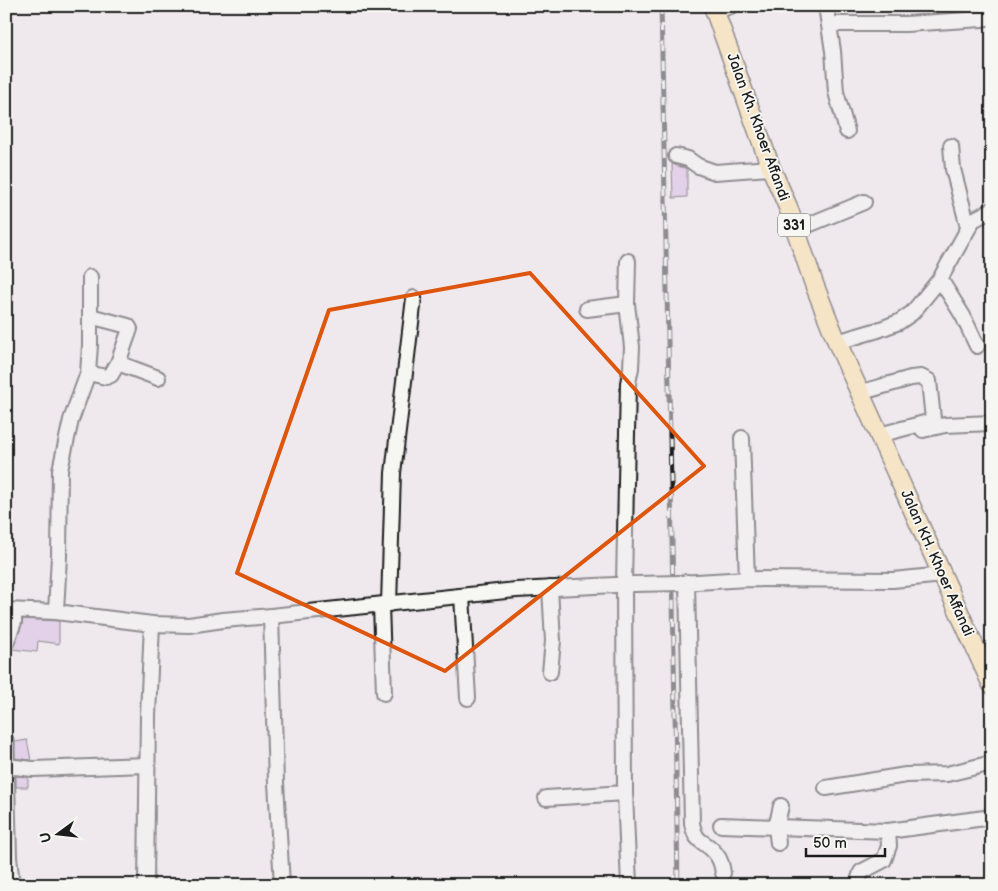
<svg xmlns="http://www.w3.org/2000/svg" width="998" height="891" viewBox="0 0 998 891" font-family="'Balsamiq Sans',sans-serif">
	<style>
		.building { fill: #d2b3e0; stroke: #1c1c1c }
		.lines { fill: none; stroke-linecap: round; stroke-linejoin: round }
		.minor-casing { stroke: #1c1c1c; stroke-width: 18 }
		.major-casing { stroke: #1c1c1c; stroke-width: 21 }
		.minor { stroke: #f6f6f2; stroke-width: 14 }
		.major { stroke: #fedd96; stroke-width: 18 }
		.rail-casing { stroke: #1c1c1c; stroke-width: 5 }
		.rail { stroke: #f6f6f2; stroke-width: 3; stroke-dasharray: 9; stroke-linecap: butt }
		.minor-bridge-casing { stroke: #1c1c1c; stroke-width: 18; stroke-linecap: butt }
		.minor-bridge { stroke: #f6f6f2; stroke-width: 14 }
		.marked { fill: none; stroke: #de560d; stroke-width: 4; stroke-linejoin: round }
		.labels { text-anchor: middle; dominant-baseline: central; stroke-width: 4; stroke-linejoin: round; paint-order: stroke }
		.shield { fill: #f6f6f2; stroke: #5d5d5c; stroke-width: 1 }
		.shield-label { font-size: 14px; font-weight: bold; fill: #1c1c1c }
		.street-label { font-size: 15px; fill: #1c1c1c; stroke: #f6f6f2 }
	</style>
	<rect width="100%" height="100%" fill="#efe9ee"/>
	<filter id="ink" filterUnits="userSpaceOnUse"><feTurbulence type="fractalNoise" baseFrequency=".02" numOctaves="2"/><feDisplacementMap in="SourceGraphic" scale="10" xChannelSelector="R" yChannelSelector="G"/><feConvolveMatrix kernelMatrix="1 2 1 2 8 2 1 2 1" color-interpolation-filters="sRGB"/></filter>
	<g filter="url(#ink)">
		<g class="building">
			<path d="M 672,164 L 687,169 L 687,197 L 673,198 Z"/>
			<path d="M 23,619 L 59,621 L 59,644 L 38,641 L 37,652 L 12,649 L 22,625 Z"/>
			<path d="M 27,740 L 31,760 L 15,758 L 15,742 Z"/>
			<path d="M 16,776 L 28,777 L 28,787 L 16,787 Z"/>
		</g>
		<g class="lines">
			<defs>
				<g id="minor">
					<path d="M 826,6 L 833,51 L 836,92 L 847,131"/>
					<path d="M 715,11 L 731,6"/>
					<path d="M 830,24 L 906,24 L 982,19 L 992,17"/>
					<path d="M 951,146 L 953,169 L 968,227"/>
					<path d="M 676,156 L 688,159 L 698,166 L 715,172 L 771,168"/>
					<path d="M 796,230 L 864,202"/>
					<path d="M 628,261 L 627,304 L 632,347 L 631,368 L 628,383 L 624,584 L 625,793 L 629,885"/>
					<path d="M 940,279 L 963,316 L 977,346"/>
					<path d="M 587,309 L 627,304"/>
					<path d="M 837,342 L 878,330 L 899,322 L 912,313 L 940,279 L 973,220 L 992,210"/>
					<path d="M 118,363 L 158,378"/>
					<path d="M 88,373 L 106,377 L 111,375 L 118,363 L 130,329 L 128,326 L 90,316"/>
					<path d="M 859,393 L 911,378 L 921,377 L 929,381 L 933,419 L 932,421 L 879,435"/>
					<path d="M 923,430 L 945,425 L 992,423"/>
					<path d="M 742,438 L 747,579"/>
					<path d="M 687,582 L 692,823 C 696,846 705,839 716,854 C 721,860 722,866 723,873"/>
					<path d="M 680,583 L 747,579 L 893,580 L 943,575"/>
					<path d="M 462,596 L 468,698"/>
					<path d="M 389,604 L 393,473 L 414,298"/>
					<path d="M 381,605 L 384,693"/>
					<path d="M 6,610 L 56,612 L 152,624 L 189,625 L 223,620 L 271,616 L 516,590 L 635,584"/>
					<path d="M 56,612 L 59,556 L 60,470 L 71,420 L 88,373 L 90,345 L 90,277"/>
					<path d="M 271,616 L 276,783 L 282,885"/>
					<path d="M 6,643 L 14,622 L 14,611"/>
					<path d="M 550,672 L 553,641 L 550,588"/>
					<path d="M 6,741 L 9,857 L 12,885"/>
					<path d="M 6,766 L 33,769 L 147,765"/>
					<path d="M 826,788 L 906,775 L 947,774 L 992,763"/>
					<path d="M 546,798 L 625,793"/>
					<path d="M 721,825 L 888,831 L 992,817"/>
					<path d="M 778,843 L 776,828 L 781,806"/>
					<path d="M 146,885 L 148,715 L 152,624"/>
					<path d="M 857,885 L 861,872 L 884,860 L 889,846 L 888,831"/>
				</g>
				<path id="major" d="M 713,6 L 771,168 L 788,207 L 814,284 L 837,342 L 992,685"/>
			</defs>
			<use href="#minor" class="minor-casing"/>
			<use href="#major" class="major-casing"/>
			<use href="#minor" class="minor"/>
			<use href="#major" class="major"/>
			<defs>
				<path id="rail" d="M 661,6 L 671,484 L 678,885"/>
			</defs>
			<use href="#rail" class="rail-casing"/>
			<use href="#rail" class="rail"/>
			<defs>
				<path id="minor-bridge" d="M 635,584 L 680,583"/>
			</defs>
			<use href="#minor-bridge" class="minor-bridge-casing"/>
			<use href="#minor-bridge" class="minor-bridge"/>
		</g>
	</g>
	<path d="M0 0H998V891H0ZM 530,273 L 704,466 L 445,671 L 237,573 L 329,310 Z" fill="#efe9ee" fill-opacity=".55" fill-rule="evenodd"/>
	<path class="marked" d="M 530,273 L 704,466 L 445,671 L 237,573 L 329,310 Z"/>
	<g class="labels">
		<rect class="shield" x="778" y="213.5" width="32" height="23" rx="4"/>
		<g class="shield-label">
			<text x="794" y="225">331</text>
		</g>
		<g class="street-label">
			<text transform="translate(758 127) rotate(70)">Jalan Kh. Khoer Affandi</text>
			<text transform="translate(937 563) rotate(66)">Jalan KH. Khoer Affandi</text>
		</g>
	</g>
	<rect width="998" height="891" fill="none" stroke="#f6f6f2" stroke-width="25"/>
	<rect x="12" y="12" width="973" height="866" fill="none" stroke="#1c1c1c" stroke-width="2" filter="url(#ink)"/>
	<g transform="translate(58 834) rotate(255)" stroke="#f6f6f2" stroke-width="4" paint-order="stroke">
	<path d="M0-4L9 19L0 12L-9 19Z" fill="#1c1c1c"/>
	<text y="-8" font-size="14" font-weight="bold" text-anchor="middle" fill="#1c1c1c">U</text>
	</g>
	<path d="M806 848v8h79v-8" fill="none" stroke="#1c1c1c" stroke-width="2.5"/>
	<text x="813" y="848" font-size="15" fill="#1c1c1c" stroke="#f6f6f2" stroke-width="4" paint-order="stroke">50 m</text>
</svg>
